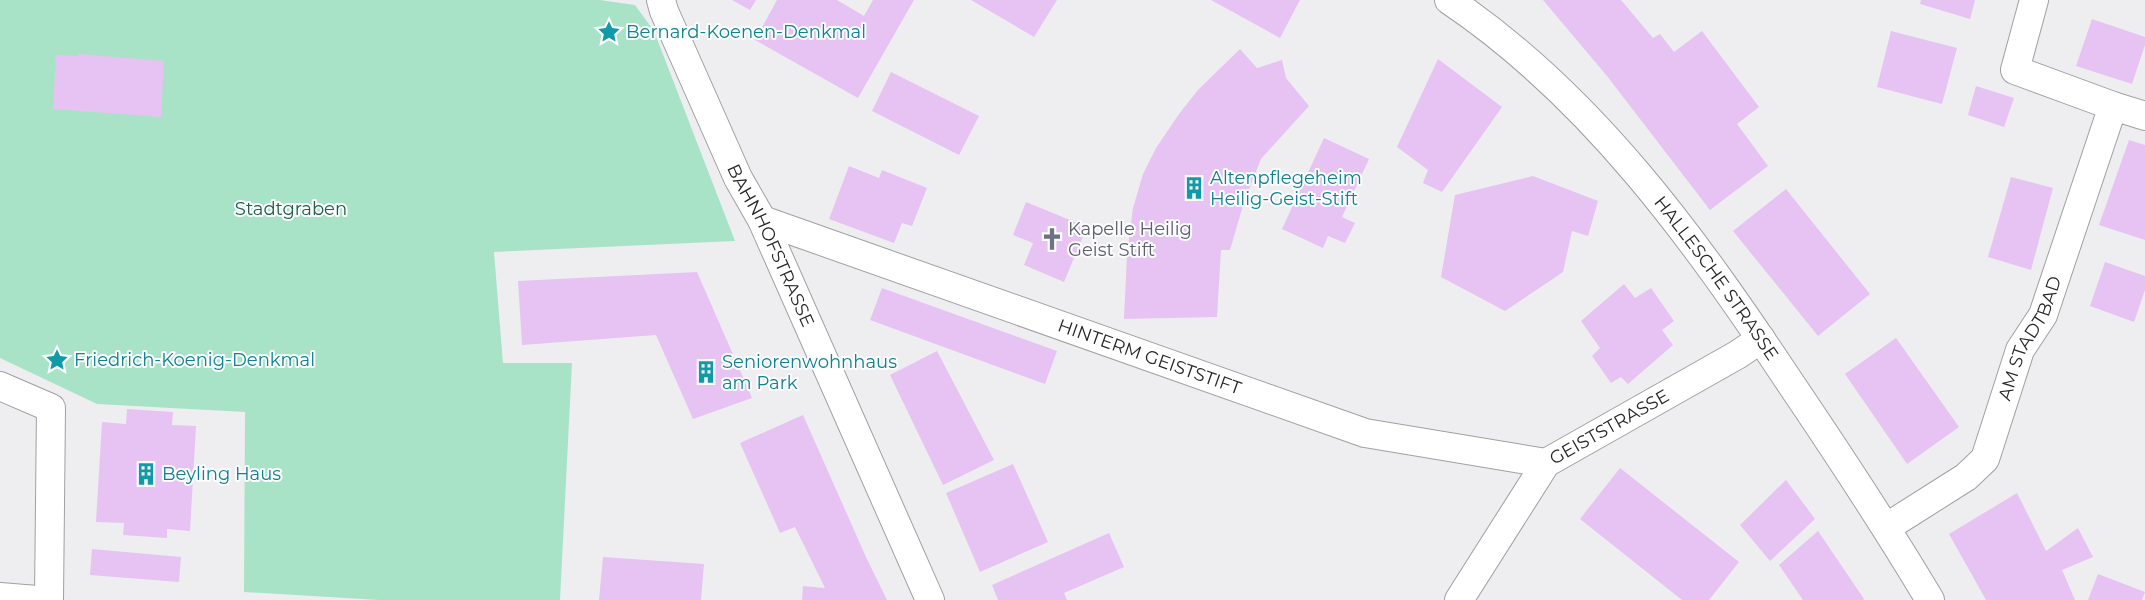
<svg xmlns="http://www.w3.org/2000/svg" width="2145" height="600" viewBox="0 0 2145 600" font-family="Montserrat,sans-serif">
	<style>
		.green { fill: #a9e3c7 }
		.building { fill: #e6c3f2 }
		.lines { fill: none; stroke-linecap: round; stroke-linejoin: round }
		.street-casing { stroke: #a0a0a2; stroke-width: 30 }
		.secondary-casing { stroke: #a0a0a2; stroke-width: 30 }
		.street { stroke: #fff; stroke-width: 28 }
		.secondary { stroke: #fff; stroke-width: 28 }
		.labels { text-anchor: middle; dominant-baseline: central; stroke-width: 4; stroke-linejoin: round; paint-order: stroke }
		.culture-label { font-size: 18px; fill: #0d838f; stroke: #fcfcfe; text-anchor: start }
		.park-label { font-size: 18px; fill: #1a6146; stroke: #fcfcfe }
		.worship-label { font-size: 18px; fill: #5b616d; stroke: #fcfcfe; text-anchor: start }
		.street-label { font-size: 18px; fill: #262627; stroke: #fcfcfe }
	</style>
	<rect width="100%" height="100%" fill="#eeeef1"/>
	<path class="green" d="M 0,0 L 600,0 L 635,5 L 654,31 L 735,241 L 494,252 L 503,363 L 572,363 L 560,600 L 379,600 L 244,592 L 245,412 L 97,404 L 0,358 Z"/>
	<g class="building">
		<path d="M 732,0 L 756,0 L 750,10 Z"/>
		<path d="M 777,0 L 837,0 L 864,16 L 873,0 L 914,0 L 858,98 L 755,40 Z"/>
		<path d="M 971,0 L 1057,0 L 1034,37 Z"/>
		<path d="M 1211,0 L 1300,0 L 1280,38 Z"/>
		<path d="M 1543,0 L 1621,0 L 1653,38 L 1660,34 L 1674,52 L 1702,31 L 1759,107 L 1737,124 L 1768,166 L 1710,210 L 1607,76 Z"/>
		<path d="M 1921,0 L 1975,0 L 1970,19 L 1920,4 Z"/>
		<path d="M 2092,19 L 2145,37 L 2145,45 L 2132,84 L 2076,66 Z"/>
		<path d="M 1891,31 L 1957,48 L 1942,104 L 1877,87 Z"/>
		<path d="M 1240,49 L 1257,68 L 1282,60 L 1286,78 L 1309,106 L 1261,159 L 1244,202 L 1230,250 L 1221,250 L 1217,317 L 1124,319 L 1127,254 L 1133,208 L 1143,174 L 1156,148 L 1179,114 L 1198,90 Z"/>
		<path d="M 79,54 L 164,61 L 161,117 L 53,109 L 56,55 L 78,56 Z"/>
		<path d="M 1438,59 L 1502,107 L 1442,192 L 1423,183 L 1428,170 L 1397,147 Z"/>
		<path d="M 891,72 L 979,116 L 959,155 L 872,111 Z"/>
		<path d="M 1976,86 L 2014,98 L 2004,127 L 1968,115 Z"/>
		<path d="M 1324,138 L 1369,159 L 1342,217 L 1355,223 L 1345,243 L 1328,236 L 1323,248 L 1282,229 Z"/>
		<path d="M 2129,140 L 2145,145 L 2145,240 L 2099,225 Z"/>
		<path d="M 849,166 L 879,178 L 882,170 L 927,188 L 912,226 L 902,223 L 894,243 L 829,219 Z"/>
		<path d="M 1533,176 L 1598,201 L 1588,236 L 1572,231 L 1563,272 L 1505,311 L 1441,277 L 1455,195 Z"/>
		<path d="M 2011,177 L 2053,188 L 2031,270 L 1988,257 Z"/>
		<path d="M 1786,189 L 1870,294 L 1818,336 L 1733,231 Z"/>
		<path d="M 1026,202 L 1087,227 L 1064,282 L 1024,265 L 1033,243 L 1013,235 Z"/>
		<path d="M 2105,262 L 2145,276 L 2145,290 L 2134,322 L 2090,306 Z"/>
		<path d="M 697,272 L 752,398 L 693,419 L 656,335 L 522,345 L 518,281 Z"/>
		<path d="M 1624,284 L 1635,298 L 1651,288 L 1674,321 L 1662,330 L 1673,345 L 1628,384 L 1621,377 L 1611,383 L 1592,356 L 1600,348 L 1581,321 Z"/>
		<path d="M 882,288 L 1057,351 L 1045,384 L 870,320 Z"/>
		<path d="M 1896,338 L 1959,427 L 1907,464 L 1845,374 Z"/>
		<path d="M 937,351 L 994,460 L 943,485 L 890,375 Z"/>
		<path d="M 127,409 L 173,412 L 172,425 L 196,426 L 190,531 L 167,529 L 167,538 L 123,535 L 124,523 L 96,522 L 102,422 L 126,424 Z"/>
		<path d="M 803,415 L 866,557 L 887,600 L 802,600 L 803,586 L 825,588 L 795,527 L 780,533 L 740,443 Z"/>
		<path d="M 1013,464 L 1048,542 L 980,572 L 946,493 Z"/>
		<path d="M 1620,468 L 1739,562 L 1709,600 L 1682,600 L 1580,519 Z"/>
		<path d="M 1786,480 L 1815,519 L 1770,561 L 1740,525 Z"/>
		<path d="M 2017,493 L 2046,551 L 2078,528 L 2093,557 L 2062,570 L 2075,600 L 1986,600 L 1949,534 Z"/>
		<path d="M 1818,531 L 1864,599 L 1863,600 L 1803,600 L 1779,565 Z"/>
		<path d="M 1109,533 L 1124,567 L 1064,593 L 1067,600 L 998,600 L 992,585 Z"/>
		<path d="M 92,549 L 181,557 L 179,582 L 90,575 Z"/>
		<path d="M 603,557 L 704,564 L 701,600 L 599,600 Z"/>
		<path d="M 2098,574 L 2145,592 L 2142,600 L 2088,600 Z"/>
	</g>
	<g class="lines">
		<defs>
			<g id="street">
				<path id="s1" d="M 661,0 L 664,11 L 738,178 L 762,220 L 930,600"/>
				<path d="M 2113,106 L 2145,116"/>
				<path id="s2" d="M 762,220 L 1365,433 L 1546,463"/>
				<path d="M 0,386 L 51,408 L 49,600"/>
				<path id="s3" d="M 1887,527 L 1966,477 L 1985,459 L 2020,350 L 2043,315 L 2113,106 L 2015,70 L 2034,0"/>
				<path d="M 0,597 L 37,600"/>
				<path id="s4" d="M 1459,600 L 1546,463 L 1737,355 L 1761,339"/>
			</g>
			<g id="secondary">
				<path id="s5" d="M 1449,0 C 1593,97 1696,241 1791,384 C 1839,455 1886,526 1930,600"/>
			</g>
		</defs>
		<use href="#street" class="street-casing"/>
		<use href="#secondary" class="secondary-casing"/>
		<use href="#street" class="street"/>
		<use href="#secondary" class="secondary"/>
	</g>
	<defs>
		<symbol id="sight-bare" viewBox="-9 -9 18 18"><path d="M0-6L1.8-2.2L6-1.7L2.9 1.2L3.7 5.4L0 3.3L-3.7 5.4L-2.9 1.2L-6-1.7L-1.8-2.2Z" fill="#0f9aa8" stroke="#fcfcfe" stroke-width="2.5" paint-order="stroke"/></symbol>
		<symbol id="building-bare" viewBox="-9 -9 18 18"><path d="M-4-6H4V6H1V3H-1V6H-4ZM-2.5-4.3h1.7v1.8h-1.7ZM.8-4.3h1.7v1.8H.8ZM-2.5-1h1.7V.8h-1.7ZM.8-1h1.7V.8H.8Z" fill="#0f9aa8" stroke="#fcfcfe" stroke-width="2.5" paint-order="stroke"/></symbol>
		<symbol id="church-bare" viewBox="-9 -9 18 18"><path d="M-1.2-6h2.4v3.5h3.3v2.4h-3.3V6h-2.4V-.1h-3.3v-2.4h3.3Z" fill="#6b7280" stroke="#fcfcfe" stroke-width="2.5" paint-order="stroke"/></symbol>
	</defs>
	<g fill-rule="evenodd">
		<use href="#sight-bare" x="593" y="16" width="32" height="32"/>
		<use href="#building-bare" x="1178" y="172" width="32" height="32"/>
		<use href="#church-bare" x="1036" y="223" width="32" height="32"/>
		<use href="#sight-bare" x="41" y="344" width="32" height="32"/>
		<use href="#building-bare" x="690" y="356" width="32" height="32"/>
		<use href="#building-bare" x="130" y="458" width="32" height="32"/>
	</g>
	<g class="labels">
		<g class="culture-label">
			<text x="626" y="32">Bernard-Koenen-Denkmal</text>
			<text x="1210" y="178">Altenpflegeheim<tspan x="1210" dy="21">Heilig-Geist-Stift</tspan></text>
			<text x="74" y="360">Friedrich-Koenig-Denkmal</text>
			<text x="722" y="362">Seniorenwohnhaus<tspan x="722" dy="21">am Park</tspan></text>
			<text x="162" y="474">Beyling Haus</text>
		</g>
		<g class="park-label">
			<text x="291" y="209">Stadtgraben</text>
		</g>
		<g class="worship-label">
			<text x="1068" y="229">Kapelle Heilig<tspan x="1068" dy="21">Geist Stift</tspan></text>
		</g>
		<g class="street-label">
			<text stroke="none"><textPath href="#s1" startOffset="269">BAHNHOFSTRASSE</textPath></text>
			<text stroke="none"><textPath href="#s5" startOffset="388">HALLESCHE STRASSE</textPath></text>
			<text stroke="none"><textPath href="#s3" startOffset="249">AM STADTBAD</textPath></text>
			<text stroke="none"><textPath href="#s2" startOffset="411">HINTERM GEISTSTIFT</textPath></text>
			<text stroke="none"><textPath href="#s4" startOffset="235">GEISTSTRASSE</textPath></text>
		</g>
	</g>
</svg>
